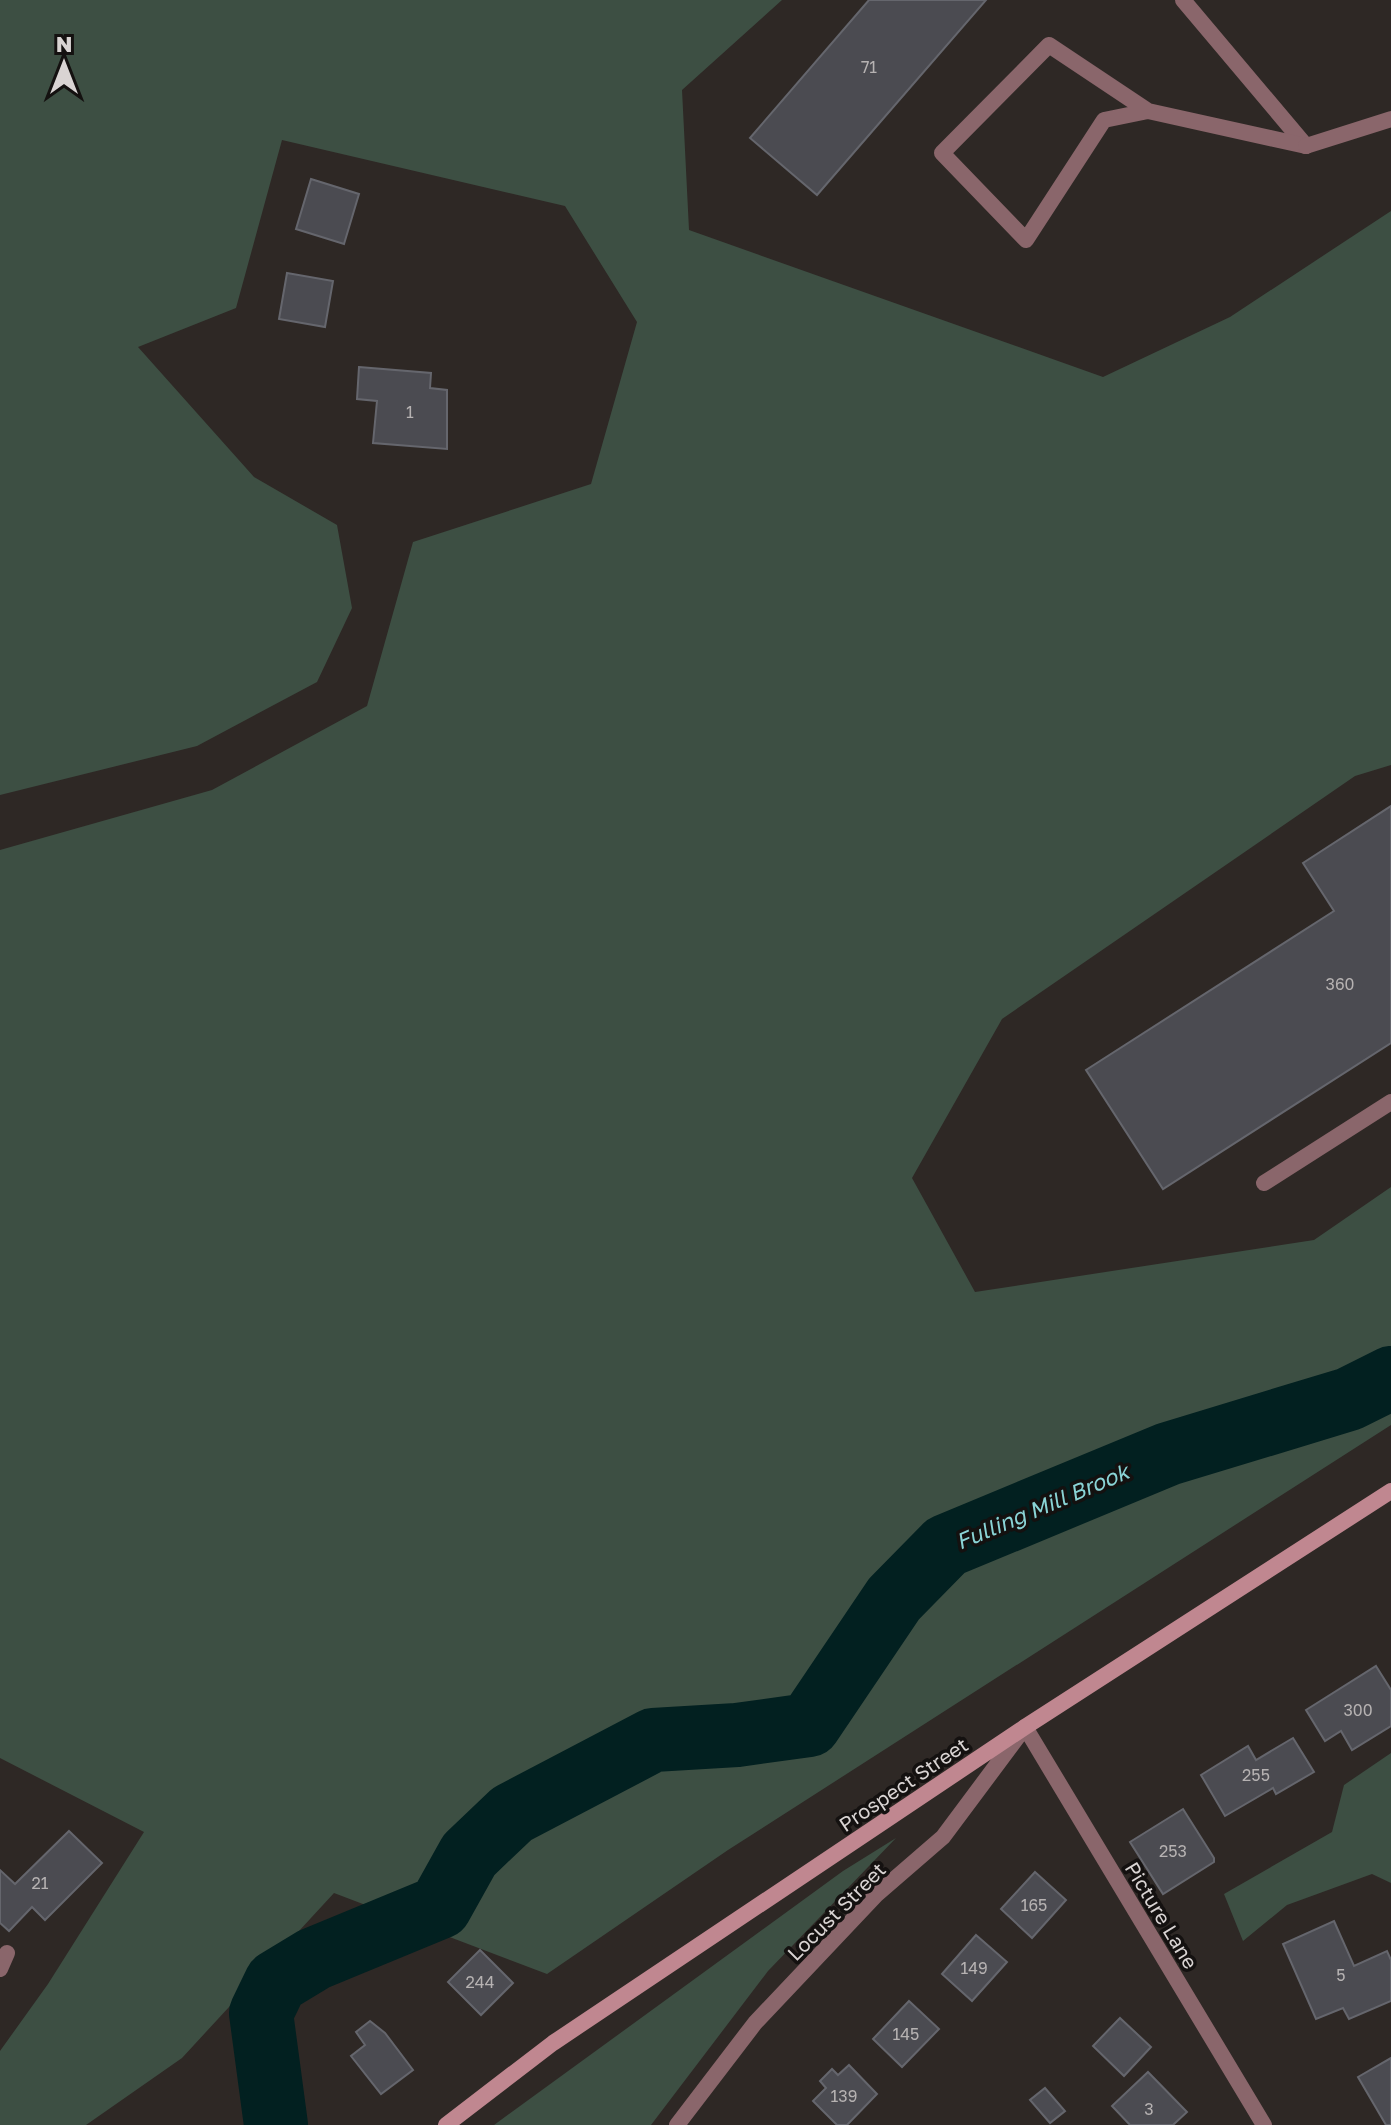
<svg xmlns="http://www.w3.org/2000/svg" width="1391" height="2125" viewBox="0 0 1391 2125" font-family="'Golos Text',sans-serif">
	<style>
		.green { fill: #3d4f43 }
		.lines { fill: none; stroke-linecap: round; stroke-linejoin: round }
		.river { stroke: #022020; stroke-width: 64 }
		.building { fill: #4b4b51; stroke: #65666d; stroke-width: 2 }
		.lane { stroke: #8a666b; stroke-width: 16 }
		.street { stroke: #8a666b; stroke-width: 16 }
		.secondary { stroke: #c08790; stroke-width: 16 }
		.labels { text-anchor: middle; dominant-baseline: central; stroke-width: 7; stroke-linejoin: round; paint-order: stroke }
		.number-label { font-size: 16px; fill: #b6b2b2 }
		.street-label { font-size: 20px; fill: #d9d4d3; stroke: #141110 }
		.water-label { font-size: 22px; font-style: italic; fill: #8ad4d6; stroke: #141110 }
	</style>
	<rect width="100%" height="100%" fill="#2e2825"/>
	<g class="green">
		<path d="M 0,0 L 782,0 L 682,90 L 689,230 L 1103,377 L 1230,317 L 1391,211 L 1391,765 L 1355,776 L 1002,1019 L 912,1178 L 975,1292 L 1314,1240 L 1391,1187 L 1391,1425 L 728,1850 L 547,1974 L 334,1893 L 182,2058 L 86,2125 L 0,2125 L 0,2051 L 48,1984 L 144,1832 L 0,1758 L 0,850 L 212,790 L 367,706 L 413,542 L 591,484 L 637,322 L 565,206 L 282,140 L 236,308 L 138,347 L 254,477 L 337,525 L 352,608 L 317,682 L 197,746 L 0,795 Z"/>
		<path d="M 1391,1753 L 1391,1883 L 1372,1874 L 1287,1905 L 1243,1941 L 1224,1894 L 1332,1832 L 1344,1785 Z"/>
		<path d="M 896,1838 L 768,1971 L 651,2125 L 494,2125 L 843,1871 Z"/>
	</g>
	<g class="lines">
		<path class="river" d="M 276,2125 L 261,2013 L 276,1982 L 314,1959 L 440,1907 L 469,1855 L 512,1814 L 653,1740 L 737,1735 L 809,1725 L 894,1599 L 946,1546 L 1168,1454 L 1349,1399 L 1391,1378"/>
	</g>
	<g class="building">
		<path d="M 869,0 L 986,0 L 817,195 L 750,138 Z"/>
		<path d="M 311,179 L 359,194 L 344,244 L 296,229 Z"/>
		<path d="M 287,273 L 333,281 L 325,327 L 279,319 Z"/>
		<path d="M 359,367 L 431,373 L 430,388 L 447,390 L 447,449 L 373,443 L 377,401 L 357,399 Z"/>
		<path d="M 1391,806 L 1391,1043 L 1163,1189 L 1086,1070 L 1334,911 L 1303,863 Z"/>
		<path d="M 1376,1666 L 1391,1690 L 1391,1726 L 1352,1750 L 1341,1731 L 1325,1741 L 1306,1710 Z"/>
		<path d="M 1293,1738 L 1314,1772 L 1276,1794 L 1273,1788 L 1225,1816 L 1201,1775 L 1248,1746 L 1256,1760 Z"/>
		<path d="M 1183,1809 L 1214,1858 L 1214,1862 L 1163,1894 L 1130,1842 Z"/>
		<path d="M 69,1831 L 102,1863 L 45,1920 L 32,1907 L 9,1931 L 0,1923 L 0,1870 L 15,1884 Z"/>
		<path d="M 1035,1872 L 1066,1900 L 1032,1938 L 1001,1909 Z"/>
		<path d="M 1334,1921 L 1354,1966 L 1387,1951 L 1391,1960 L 1391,2001 L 1349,2019 L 1343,2008 L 1316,2019 L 1283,1944 Z"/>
		<path d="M 976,1935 L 1007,1962 L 972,2001 L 942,1974 Z"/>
		<path d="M 480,1950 L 513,1983 L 481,2015 L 448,1982 Z"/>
		<path d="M 909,2001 L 939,2029 L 902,2067 L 873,2039 Z"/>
		<path d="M 1120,2018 L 1151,2047 L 1124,2076 L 1093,2046 Z"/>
		<path d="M 370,2021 L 385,2033 L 413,2070 L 381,2094 L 351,2056 L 365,2045 L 356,2032 Z"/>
		<path d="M 1391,2058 L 1391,2125 L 1386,2125 L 1358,2077 Z"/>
		<path d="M 849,2065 L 877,2094 L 847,2125 L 837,2125 L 813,2101 L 826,2088 L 820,2081 L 832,2069 L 838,2075 Z"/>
		<path d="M 1148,2072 L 1187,2112 L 1173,2125 L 1130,2125 L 1112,2106 Z"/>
		<path d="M 1045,2088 L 1065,2111 L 1050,2123 L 1030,2100 Z"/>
	</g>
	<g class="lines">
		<g class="lane">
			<path d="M 1183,0 L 1306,146"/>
			<path d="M 1148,111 L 1104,120 L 1026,240 L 942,153 L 1049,45 L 1148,111 L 1306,146"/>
			<path d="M 1264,1183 L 1391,1102"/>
			<path d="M 0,1969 L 7,1953"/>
		</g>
		<g class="street">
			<path d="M 1306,146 L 1391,119"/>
			<path d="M 677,2125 L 755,2023 L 876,1895 L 943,1837 L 1025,1727 L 1264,2125"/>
		</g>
		<path class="secondary" d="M 446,2125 L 553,2043 L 1025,1727 L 1391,1491"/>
	</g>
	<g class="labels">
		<g class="number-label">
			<text x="869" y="67">71</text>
			<text x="410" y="412">1</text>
			<text x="1340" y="984">360</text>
			<text x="1358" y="1710">300</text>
			<text x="1256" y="1775">255</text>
			<text x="1173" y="1851">253</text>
			<text x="40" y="1883">21</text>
			<text x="1034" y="1905">165</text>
			<text x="974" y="1968">149</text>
			<text x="1341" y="1975">5</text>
			<text x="480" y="1982">244</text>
			<text x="906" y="2034">145</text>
			<text x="844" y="2096">139</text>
			<text x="1149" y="2109">3</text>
		</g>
		<g class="street-label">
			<text transform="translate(903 1784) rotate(-34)">Prospect Street</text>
			<text transform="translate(836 1911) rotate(-45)">Locust Street</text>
			<text transform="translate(1162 1915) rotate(59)">Picture Lane</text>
		</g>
		<g class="water-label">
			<text transform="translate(1042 1506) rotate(-23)">Fulling Mill Brook</text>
		</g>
	</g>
	<g transform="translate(64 64)" stroke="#141110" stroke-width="6" paint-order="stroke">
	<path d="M0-6L14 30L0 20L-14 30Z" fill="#d9d4d3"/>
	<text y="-12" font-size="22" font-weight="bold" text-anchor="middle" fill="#d9d4d3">N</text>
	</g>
</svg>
